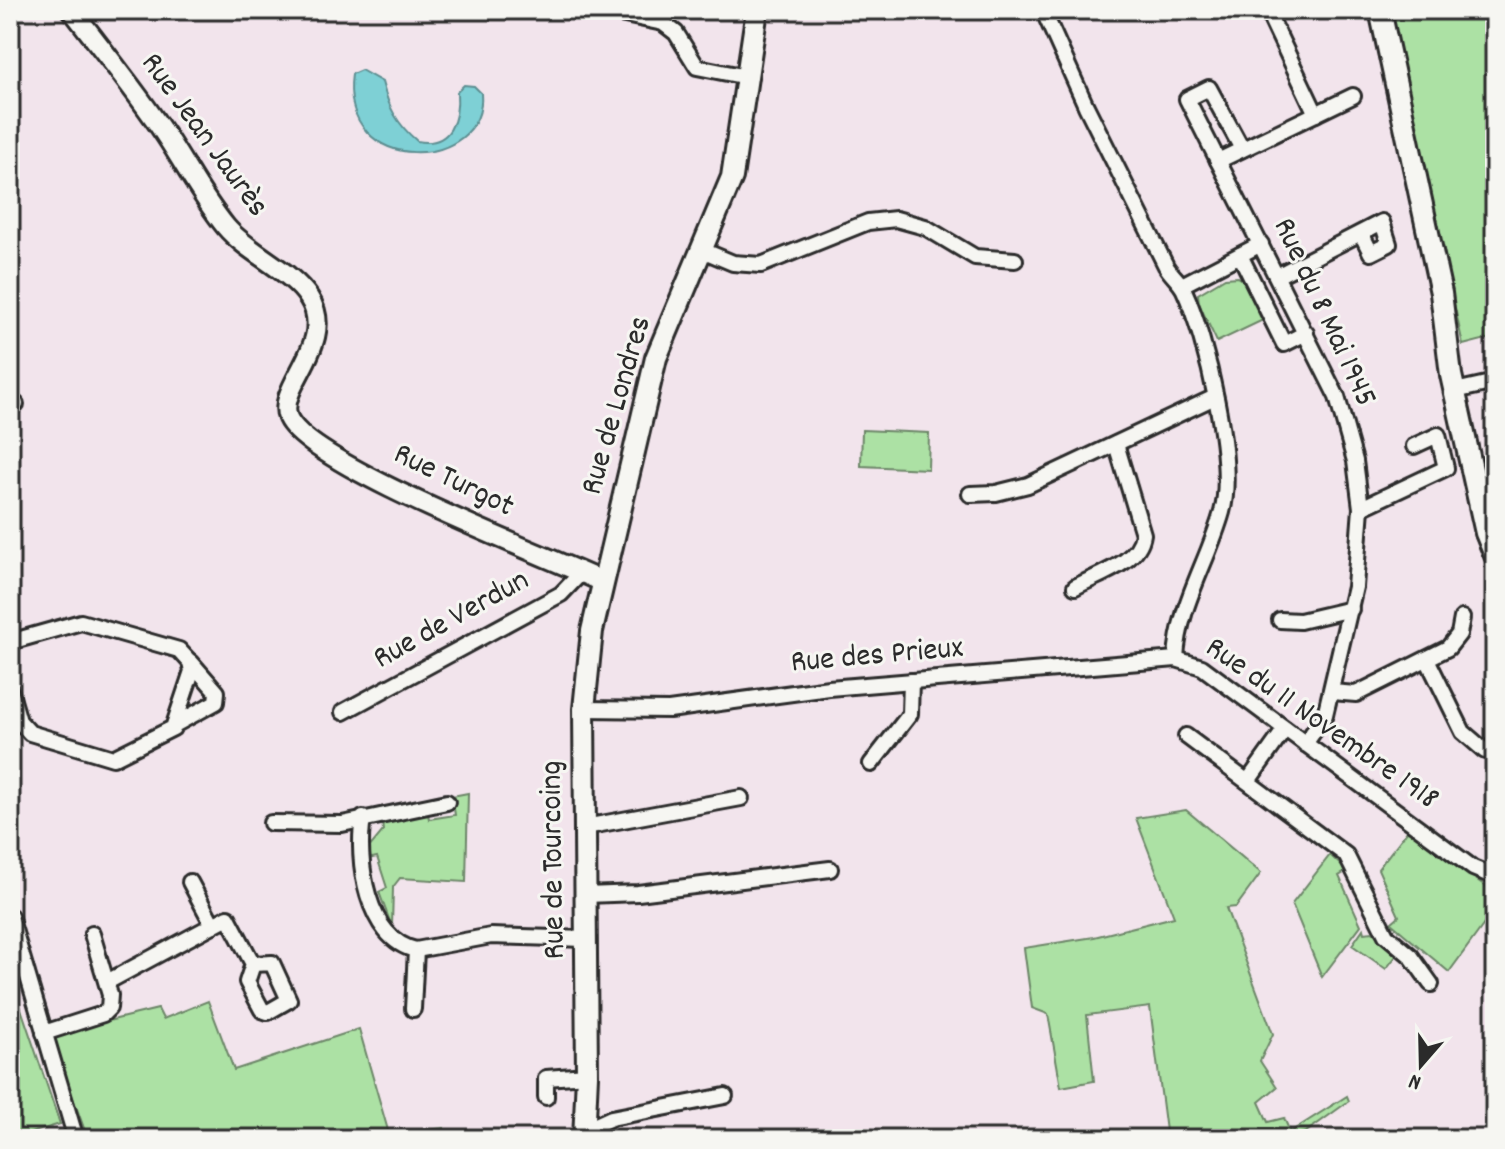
<svg xmlns="http://www.w3.org/2000/svg" width="1505" height="1149" viewBox="0 0 1505 1149" font-family="Dekko,sans-serif">
	<style>
		.green { fill: #ace1a4; stroke: #6c8668; stroke-width: 2 }
		.water { fill: #7ed0d5; stroke: #5d8e91; stroke-width: 2 }
		.lines { fill: none; stroke-linecap: round; stroke-linejoin: round }
		.minor-casing { stroke: #2b2b2b; stroke-width: 20 }
		.tertiary-casing { stroke: #2b2b2b; stroke-width: 24 }
		.secondary-casing { stroke: #2b2b2b; stroke-width: 26 }
		.minor { stroke: #f6f6f2; stroke-width: 14 }
		.tertiary { stroke: #f6f6f2; stroke-width: 18 }
		.secondary { stroke: #f6f6f2; stroke-width: 20 }
		.labels { text-anchor: middle; dominant-baseline: central; stroke-width: 6; stroke-linejoin: round; paint-order: stroke }
		.street-label { font-size: 32px; fill: #2b2b2b; stroke: #f6f6f2 }
	</style>
	<rect width="100%" height="100%" fill="#f2e4ec"/>
	<filter id="ink" filterUnits="userSpaceOnUse"><feTurbulence type="fractalNoise" baseFrequency=".0125" numOctaves="2"/><feDisplacementMap in="SourceGraphic" scale="16" xChannelSelector="R" yChannelSelector="G"/><feConvolveMatrix kernelMatrix="1 2 1 2 8 2 1 2 1" color-interpolation-filters="sRGB"/></filter>
	<g filter="url(#ink)">
		<g class="green">
			<path d="M 1391,10 L 1495,10 L 1495,343 L 1490,338 L 1463,345 Z"/>
			<path d="M 1238,277 L 1244,281 L 1263,320 L 1217,342 L 1199,304 L 1198,294 L 1225,278 Z"/>
			<path d="M 862,430 L 929,433 L 928,469 L 861,466 Z"/>
			<path d="M 468,793 L 466,882 L 400,878 L 393,887 L 392,927 L 379,892 L 387,888 L 377,857 L 368,859 L 368,849 L 383,831 L 382,821 L 427,809 L 429,819 L 455,815 L 452,796 Z"/>
			<path d="M 1186,810 L 1261,873 L 1236,907 L 1226,908 L 1273,1034 L 1260,1061 L 1277,1087 L 1259,1102 L 1268,1122 L 1284,1118 L 1290,1132 L 1347,1096 L 1349,1101 L 1306,1132 L 1282,1139 L 1167,1139 L 1150,1007 L 1087,1015 L 1094,1081 L 1061,1087 L 1048,1014 L 1032,1008 L 1024,948 L 1094,937 L 1174,917 L 1136,818 Z"/>
			<path d="M 1408,830 L 1495,893 L 1495,909 L 1449,972 L 1391,923 L 1399,916 L 1378,869 Z"/>
			<path d="M 1330,855 L 1347,871 L 1339,876 L 1361,925 L 1322,977 L 1292,904 Z"/>
			<path d="M 1363,929 L 1364,933 L 1373,932 L 1396,956 L 1386,969 L 1352,945 Z"/>
			<path d="M 10,976 L 60,1124 L 11,1139 L 10,1139 Z"/>
			<path d="M 208,1001 L 234,1070 L 359,1029 L 389,1134 L 444,1128 L 444,1139 L 88,1139 L 50,1035 L 158,1009 L 163,1019 Z"/>
		</g>
		<path class="water" d="M 361,70 L 382,82 C 389,108 397,124 417,141 C 451,148 459,119 457,92 L 464,85 L 474,86 L 481,93 C 488,171 338,179 352,74 Z"/>
		<g class="lines">
			<defs>
				<g id="minor">
					<path d="M 601,10 L 663,23 L 676,33 L 697,67 L 747,77"/>
					<path d="M 1043,10 L 1086,106 L 1166,266 C 1171,275 1180,281 1184,290 C 1206,337 1236,463 1222,512 C 1208,562 1178,607 1176,659"/>
					<path d="M 1272,21 L 1316,114"/>
					<path d="M 1242,149 L 1209,88 L 1187,99 L 1337,397 L 1355,461 L 1361,508 L 1355,587 L 1325,715 L 1305,744"/>
					<path d="M 1218,161 L 1353,96"/>
					<path d="M 702,250 L 733,263 L 761,265 L 868,222 L 896,219 L 925,227 L 975,257 L 1015,260"/>
					<path d="M 1240,255 L 1284,344 L 1306,333"/>
					<path d="M 1277,276 L 1382,222 L 1389,244 L 1371,253 L 1361,233"/>
					<path d="M 1182,285 L 1261,244"/>
					<path d="M 1455,391 L 1495,382"/>
					<path d="M 10,404 L 16,404"/>
					<path d="M 970,494 L 996,493 L 1028,485 L 1215,397"/>
					<path d="M 1361,508 L 1446,468 L 1438,435 L 1414,446"/>
					<path d="M 1075,587 C 1099,574 1139,563 1143,534 L 1116,444"/>
					<path d="M 1280,620 L 1300,621 L 1351,609"/>
					<path d="M 10,642 L 81,622 L 179,650 L 190,662 L 192,671 L 173,728 L 113,758 L 30,733 L 19,721 L 10,690"/>
					<path d="M 1427,659 L 1463,732 L 1485,751"/>
					<path d="M 1332,692 L 1356,694 L 1448,648 L 1459,634 L 1462,618"/>
					<path d="M 584,709 L 669,710 L 829,688 L 1176,659 L 1202,667 L 1473,868 L 1495,877"/>
					<path d="M 343,712 L 561,594 L 582,572"/>
					<path d="M 176,724 L 216,702 L 217,692 L 191,662"/>
					<path d="M 1186,736 L 1346,855 L 1386,935 L 1411,956 L 1431,984"/>
					<path d="M 871,764 L 910,714 L 911,681"/>
					<path d="M 1248,781 L 1285,729"/>
					<path d="M 363,818 C 356,859 366,939 416,950 L 413,1009"/>
					<path d="M 271,823 L 342,824 L 447,802"/>
					<path d="M 585,827 L 741,798"/>
					<path d="M 586,895 L 638,893 L 830,869"/>
					<path d="M 10,916 L 76,1139"/>
					<path d="M 213,925 L 228,917 L 253,964 L 247,982 L 262,1010 L 268,1012 L 289,1000 L 272,963 L 253,964"/>
					<path d="M 416,950 L 491,936 L 586,939"/>
					<path d="M 107,982 L 213,925 L 190,882"/>
					<path d="M 44,1033 L 103,1014 L 109,1008 L 110,995 L 92,934"/>
					<path d="M 546,1097 L 546,1078 L 587,1075"/>
					<path d="M 585,1130 L 611,1118 L 725,1096"/>
				</g>
				<path id="tertiary" d="M 72,10 C 104,52 137,92 166,136 C 186,166 203,199 226,227 C 248,253 292,271 309,298 C 338,343 275,387 288,418 C 310,466 548,556 603,582"/>
				<g id="secondary">
					<path d="M 1380,10 L 1441,293 L 1451,375 L 1486,533 L 1495,555"/>
					<path d="M 584,1139 L 587,1075 L 584,709 L 592,631 L 656,358 L 732,177 L 757,10"/>
				</g>
			</defs>
			<use href="#minor" class="minor-casing"/>
			<use href="#tertiary" class="tertiary-casing"/>
			<use href="#secondary" class="secondary-casing"/>
			<use href="#minor" class="minor"/>
			<use href="#tertiary" class="tertiary"/>
			<use href="#secondary" class="secondary"/>
		</g>
	</g>
	<g class="labels">
		<g class="street-label">
			<text transform="translate(203 136) rotate(54)">Rue Jean Jaurès</text>
			<text transform="translate(1323 313) rotate(65)">Rue du 8 Mai 1945</text>
			<text transform="translate(618 406) rotate(-74)">Rue de Londres</text>
			<text transform="translate(453 482) rotate(26)">Rue Turgot</text>
			<text transform="translate(452 621) rotate(-29)">Rue de Verdun</text>
			<text transform="translate(877 657) rotate(-5)">Rue des Prieux</text>
			<text transform="translate(1321 725) rotate(35)">Rue du 11 Novembre 1918</text>
			<text transform="translate(555 860) rotate(-91)">Rue de Tourcoing</text>
		</g>
	</g>
	<rect width="1505" height="1149" fill="none" stroke="#f6f6f2" stroke-width="40"/>
	<rect x="20" y="20" width="1465" height="1109" fill="none" stroke="#2b2b2b" stroke-width="3" filter="url(#ink)"/>
	<g transform="translate(1421 1065) rotate(200)" stroke="#f6f6f2" stroke-width="6" paint-order="stroke">
	<path d="M0-6L14 30L0 20L-14 30Z" fill="#2b2b2b"/>
	<text y="-12" font-size="22" font-weight="bold" text-anchor="middle" fill="#2b2b2b">N</text>
	</g>
</svg>
